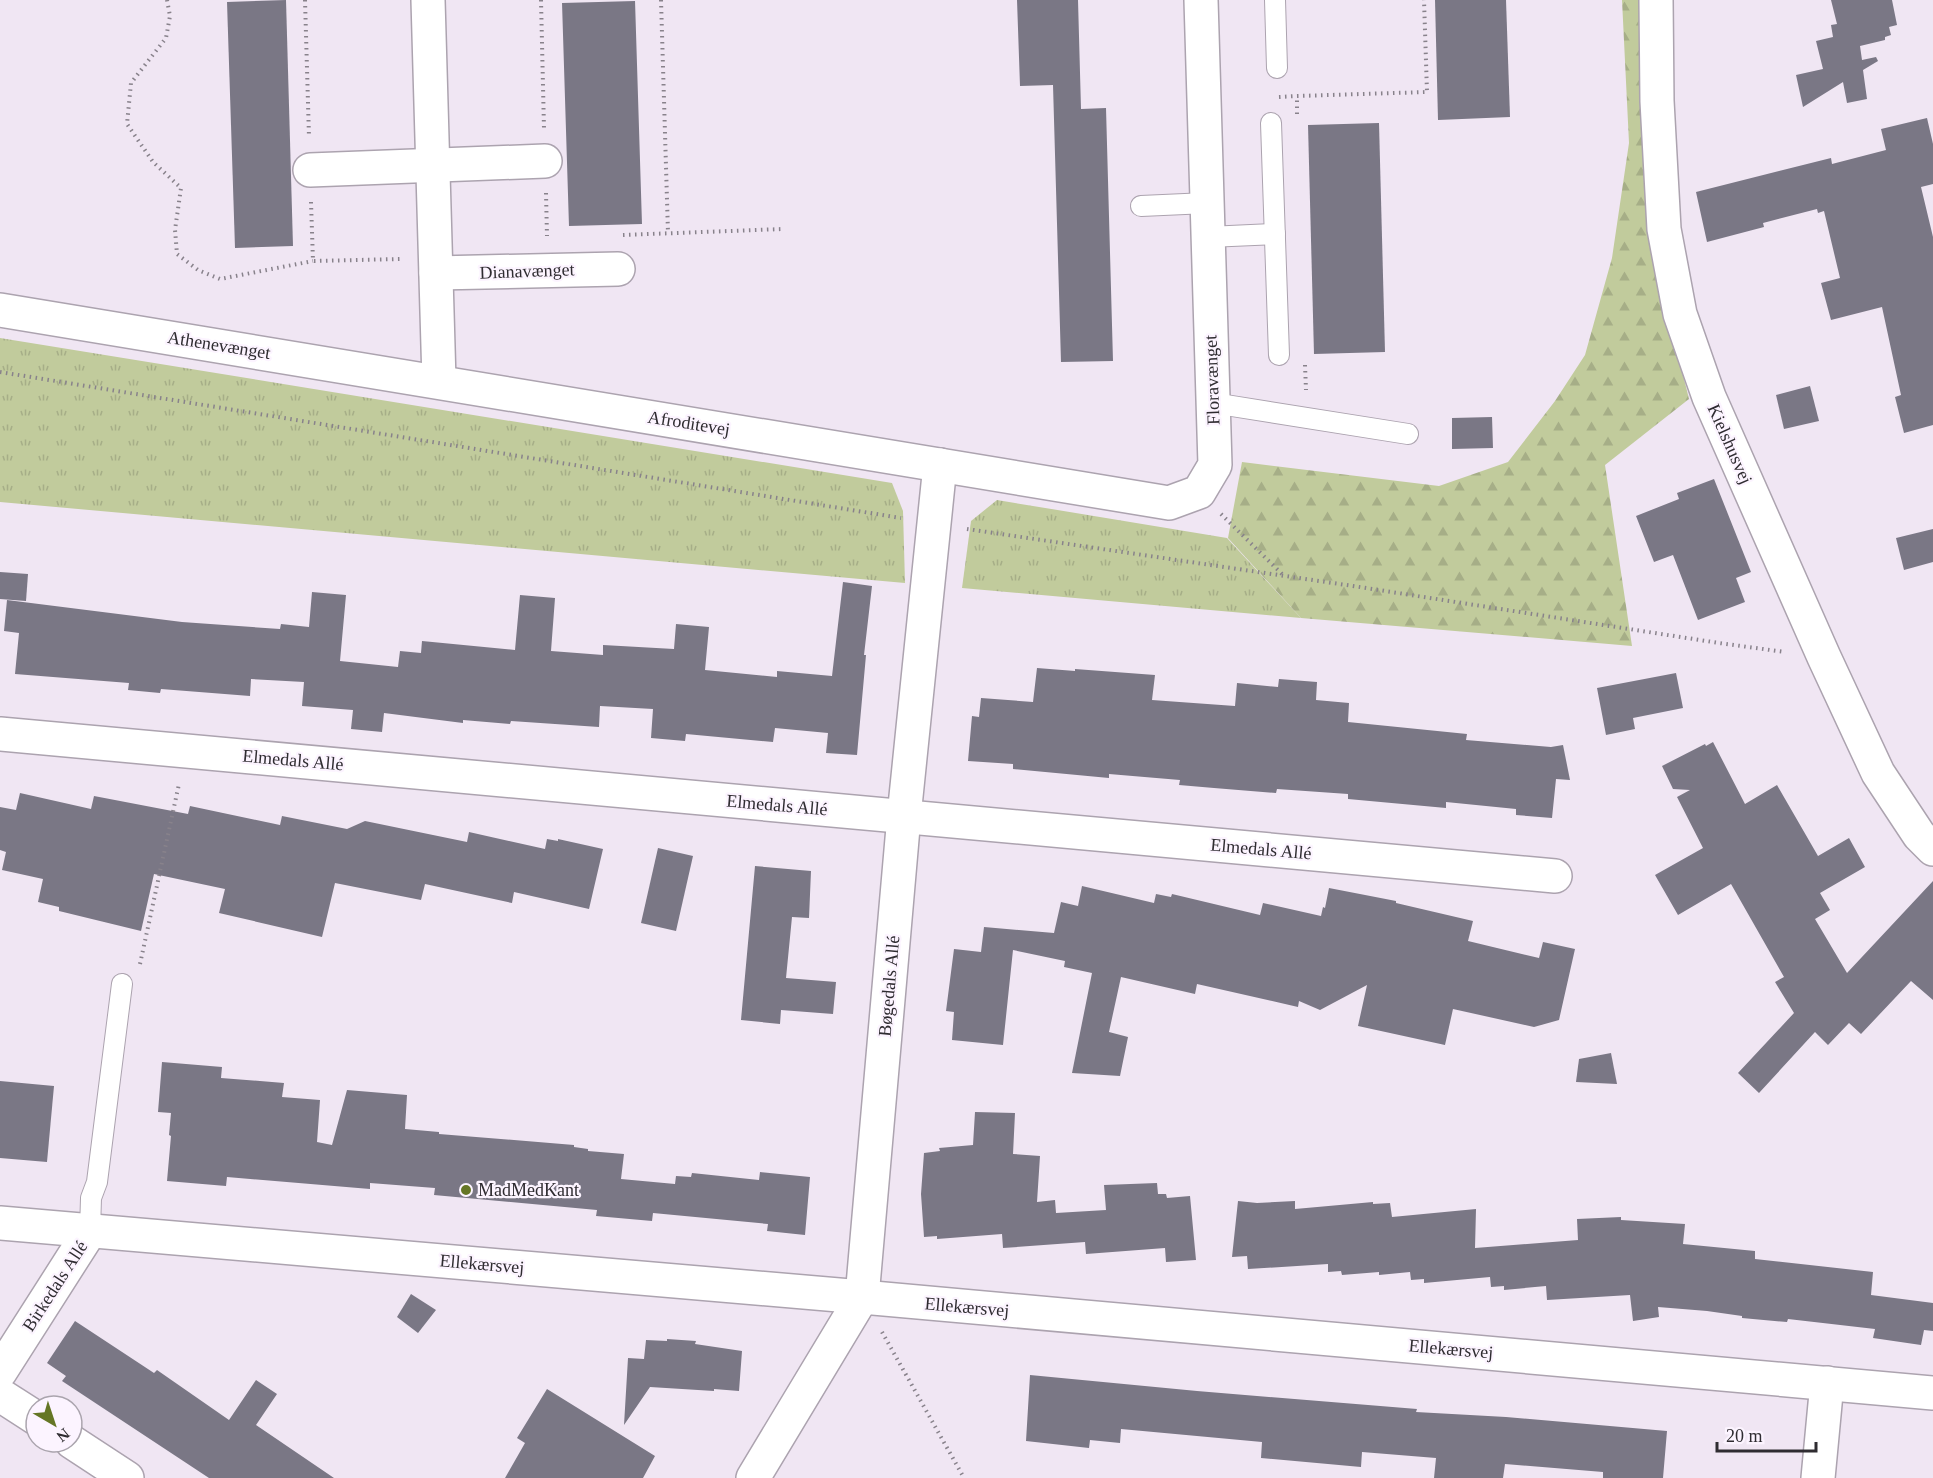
<svg xmlns="http://www.w3.org/2000/svg" width="1933" height="1478" viewBox="0 0 1933 1478" font-family="Georgia,serif">
	<style>
		.grass { fill: url(#grass-tufts) }
		.forest { fill: url(#forest-firs) }
		.building { fill: #7a7785 }
		.lines { fill: none; stroke-linecap: round; stroke-linejoin: round }
		.service-casing { stroke: #aca3af; stroke-width: 22 }
		.minor-casing { stroke: #aca3af; stroke-width: 36 }
		.tertiary-casing { stroke: #aca3af; stroke-width: 36 }
		.path { stroke: #88828b; stroke-width: 4; stroke-dasharray: 1.5 4.5; stroke-linecap: butt }
		.service { stroke: #fff; stroke-width: 20 }
		.minor { stroke: #fff; stroke-width: 33 }
		.tertiary { stroke: #fff; stroke-width: 33 }
		.poi-dot { fill: #657625; stroke: #fcf4ff; stroke-width: 2 }
		.labels { text-anchor: middle; dominant-baseline: central; stroke-width: 4.5; stroke-linejoin: round; paint-order: stroke }
		.street-label { font-size: 18px; fill: #2f2c31; stroke: #fcf4ff }
		.poi-label { font-size: 18px; fill: #2f2c31; stroke: #fcf4ff; text-anchor: start }
	</style>
	<defs>
		<pattern id="grass-tufts" width="24" height="20" patternUnits="userSpaceOnUse" patternTransform="scale(1.5)"><rect width="24" height="20" fill="#c1cb9c"/><path d="M3 7l-1-3M5 7V3M7 7l1-3M15 17l-1-3M17 17v-4M19 17l1-3" fill="none" stroke="#a6ae87"/></pattern>
		<pattern id="forest-firs" width="22" height="20" patternUnits="userSpaceOnUse" patternTransform="scale(1.5)"><rect width="22" height="20" fill="#c1cb9c"/><path d="M5 1l3.5 6h-7zM16 11l3.5 6h-7z" fill="#a6ae87"/></pattern>
	</defs>
	<rect width="100%" height="100%" fill="#f0e6f3"/>
	<g class="grass">
		<path d="M 0,338 L 892,483 L 903,511 L 905,583 L 0,502 Z"/>
		<path d="M 997,500 L 1227,538 L 1301,618 L 962,588 L 971,521 Z"/>
	</g>
	<path class="forest" d="M 1622,0 L 1652,0 L 1651,246 L 1689,399 L 1605,465 L 1632,646 L 1301,618 L 1228,538 L 1242,462 L 1439,486 L 1508,462 L 1555,401 L 1585,355 L 1612,258 L 1629,143 Z"/>
	<g class="building">
		<path d="M 286,0 L 293,246 L 235,248 L 227,2 Z"/>
		<path d="M 1017,0 L 1078,0 L 1081,109 L 1106,108 L 1113,361 L 1061,362 L 1053,85 L 1020,86 Z"/>
		<path d="M 1435,0 L 1506,0 L 1510,117 L 1438,120 Z"/>
		<path d="M 1831,0 L 1892,0 L 1897,25 L 1889,27 L 1891,35 L 1885,37 L 1885,40 L 1860,46 L 1862,60 L 1876,57 L 1878,61 L 1863,70 L 1867,99 L 1847,103 L 1843,82 L 1803,107 L 1796,75 L 1823,69 L 1816,41 L 1833,37 L 1831,25 L 1837,24 Z"/>
		<path d="M 635,1 L 642,224 L 569,226 L 562,3 Z"/>
		<path d="M 1927,118 L 1933,144 L 1933,184 L 1921,187 L 1933,237 L 1933,425 L 1904,433 L 1895,397 L 1901,395 L 1882,307 L 1831,320 L 1821,283 L 1840,278 L 1824,211 L 1818,213 L 1817,209 L 1763,223 L 1764,227 L 1707,242 L 1696,192 L 1831,158 L 1832,164 L 1886,150 L 1881,129 Z"/>
		<path d="M 1379,123 L 1385,352 L 1314,354 L 1308,125 Z"/>
		<path d="M 1810,386 L 1819,421 L 1784,429 L 1776,395 Z"/>
		<path d="M 1492,417 L 1493,448 L 1452,449 L 1452,418 Z"/>
		<path d="M 1714,479 L 1751,572 L 1736,578 L 1745,602 L 1698,620 L 1673,555 L 1654,562 L 1636,516 L 1679,499 L 1677,493 Z"/>
		<path d="M 1933,529 L 1933,562 L 1904,570 L 1896,538 Z"/>
		<path d="M 0,572 L 28,574 L 26,601 L 0,599 Z"/>
		<path d="M 843,582 L 872,586 L 864,655 L 866,655 L 857,755 L 826,753 L 828,733 L 775,728 L 773,742 L 686,734 L 685,741 L 651,738 L 653,709 L 600,706 L 599,727 L 511,721 L 510,724 L 463,720 L 463,723 L 384,713 L 382,732 L 351,729 L 353,710 L 302,706 L 304,682 L 251,679 L 250,696 L 161,689 L 160,693 L 128,690 L 129,683 L 15,674 L 19,633 L 4,631 L 7,600 L 182,622 L 280,629 L 281,624 L 309,627 L 312,592 L 346,595 L 340,661 L 398,667 L 400,651 L 421,653 L 422,641 L 515,650 L 520,595 L 555,598 L 551,651 L 603,655 L 603,645 L 674,649 L 676,624 L 709,627 L 705,670 L 777,677 L 777,671 L 832,676 Z"/>
		<path d="M 1037,668 L 1075,671 L 1075,669 L 1155,675 L 1152,700 L 1235,706 L 1237,683 L 1278,687 L 1279,679 L 1317,682 L 1316,700 L 1349,703 L 1348,722 L 1467,734 L 1466,740 L 1551,747 L 1563,745 L 1570,780 L 1556,779 L 1552,818 L 1516,815 L 1516,809 L 1446,802 L 1446,808 L 1348,799 L 1348,794 L 1277,789 L 1276,793 L 1214,788 L 1179,785 L 1180,780 L 1109,774 L 1109,778 L 1013,769 L 1013,764 L 968,761 L 972,716 L 979,717 L 981,698 L 1033,702 Z"/>
		<path d="M 1676,673 L 1683,708 L 1633,718 L 1635,729 L 1606,735 L 1597,688 Z"/>
		<path d="M 1713,742 L 1745,804 L 1777,785 L 1818,856 L 1849,838 L 1865,867 L 1820,893 L 1830,910 L 1815,919 L 1847,973 L 1933,881 L 1933,1000 L 1911,981 L 1861,1034 L 1849,1023 L 1828,1045 L 1815,1032 L 1759,1093 L 1738,1073 L 1794,1013 L 1775,982 L 1784,977 L 1731,884 L 1678,915 L 1655,875 L 1703,848 L 1677,797 L 1690,790 L 1673,789 L 1662,766 L 1705,744 L 1706,746 Z"/>
		<path d="M 20,793 L 91,809 L 94,796 L 188,814 L 190,806 L 280,825 L 282,816 L 347,829 L 365,821 L 467,842 L 469,832 L 545,849 L 547,839 L 558,841 L 558,839 L 603,849 L 589,909 L 514,892 L 512,903 L 425,884 L 421,900 L 335,883 L 322,937 L 219,913 L 225,889 L 154,874 L 141,931 L 59,911 L 59,907 L 38,902 L 43,879 L 2,870 L 6,852 L 0,850 L 0,807 L 16,810 Z"/>
		<path d="M 658,848 L 693,856 L 676,931 L 641,923 Z"/>
		<path d="M 755,866 L 811,871 L 809,918 L 792,917 L 786,978 L 836,982 L 833,1014 L 781,1010 L 780,1024 L 741,1020 Z"/>
		<path d="M 1082,886 L 1154,903 L 1156,894 L 1171,897 L 1172,894 L 1260,915 L 1263,903 L 1321,916 L 1323,907 L 1325,908 L 1329,888 L 1396,901 L 1396,903 L 1473,921 L 1468,941 L 1539,958 L 1543,942 L 1575,949 L 1559,1020 L 1534,1027 L 1453,1009 L 1445,1045 L 1358,1026 L 1367,985 L 1320,1010 L 1299,1001 L 1298,1007 L 1197,984 L 1195,994 L 1121,977 L 1109,1032 L 1128,1037 L 1120,1076 L 1072,1073 L 1092,973 L 1064,967 L 1065,961 L 1013,950 L 1003,1045 L 952,1040 L 954,1012 L 946,1011 L 954,949 L 981,952 L 984,927 L 1054,933 L 1061,902 L 1078,906 Z"/>
		<path d="M 1611,1053 L 1617,1084 L 1576,1082 L 1579,1059 Z"/>
		<path d="M 162,1062 L 222,1067 L 221,1078 L 284,1083 L 282,1097 L 320,1100 L 317,1142 L 332,1145 L 347,1090 L 407,1095 L 405,1129 L 439,1132 L 439,1134 L 574,1145 L 574,1147 L 588,1149 L 588,1151 L 624,1154 L 621,1179 L 675,1184 L 676,1176 L 691,1177 L 692,1173 L 759,1180 L 760,1172 L 810,1177 L 805,1235 L 767,1231 L 768,1224 L 653,1213 L 652,1221 L 596,1216 L 597,1210 L 434,1195 L 435,1188 L 370,1183 L 370,1189 L 227,1177 L 226,1186 L 167,1181 L 171,1136 L 169,1135 L 171,1113 L 158,1112 Z"/>
		<path d="M 0,1081 L 54,1086 L 47,1162 L 0,1158 Z"/>
		<path d="M 975,1112 L 1015,1113 L 1013,1154 L 1040,1156 L 1037,1202 L 1055,1200 L 1056,1213 L 1106,1210 L 1104,1185 L 1157,1183 L 1158,1194 L 1166,1194 L 1167,1198 L 1190,1196 L 1196,1260 L 1166,1262 L 1165,1248 L 1086,1254 L 1085,1242 L 1003,1248 L 1002,1234 L 937,1239 L 937,1236 L 924,1237 L 921,1194 L 924,1153 L 940,1151 L 939,1148 L 973,1145 Z"/>
		<path d="M 1238,1201 L 1257,1203 L 1295,1201 L 1295,1209 L 1373,1202 L 1373,1204 L 1390,1203 L 1392,1217 L 1476,1209 L 1475,1248 L 1578,1240 L 1577,1219 L 1621,1217 L 1621,1220 L 1685,1224 L 1683,1244 L 1755,1251 L 1755,1259 L 1873,1272 L 1871,1295 L 1933,1303 L 1933,1331 L 1924,1330 L 1921,1345 L 1873,1338 L 1875,1329 L 1788,1319 L 1787,1322 L 1742,1318 L 1742,1316 L 1707,1311 L 1658,1307 L 1659,1317 L 1633,1321 L 1630,1295 L 1547,1300 L 1546,1286 L 1504,1290 L 1504,1286 L 1491,1287 L 1490,1277 L 1424,1283 L 1424,1279 L 1411,1280 L 1410,1272 L 1379,1275 L 1379,1272 L 1342,1275 L 1341,1271 L 1328,1272 L 1328,1264 L 1248,1269 L 1247,1256 L 1232,1257 Z"/>
		<path d="M 411,1294 L 436,1310 L 418,1333 L 397,1317 Z"/>
		<path d="M 75,1321 L 154,1373 L 157,1370 L 229,1420 L 256,1380 L 277,1394 L 256,1425 L 334,1478 L 209,1478 L 62,1381 L 66,1376 L 47,1363 Z"/>
		<path d="M 667,1339 L 696,1341 L 695,1344 L 742,1351 L 739,1391 L 714,1389 L 714,1391 L 650,1387 L 624,1425 L 628,1358 L 644,1359 L 646,1340 L 667,1341 Z"/>
		<path d="M 1030,1375 L 1197,1391 L 1417,1409 L 1416,1412 L 1506,1417 L 1667,1431 L 1663,1478 L 1603,1478 L 1603,1472 L 1505,1464 L 1503,1478 L 1434,1478 L 1436,1458 L 1362,1452 L 1361,1467 L 1261,1458 L 1262,1442 L 1121,1429 L 1120,1443 L 1090,1440 L 1089,1448 L 1026,1441 Z"/>
		<path d="M 547,1389 L 655,1456 L 643,1478 L 505,1478 L 525,1443 L 517,1438 Z"/>
	</g>
	<g class="lines">
		<defs>
			<g id="service">
				<path d="M 1275,0 L 1277,68"/>
				<path d="M 1271,123 L 1279,355"/>
				<path d="M 1141,206 L 1207,203"/>
				<path d="M 1208,237 L 1275,234"/>
				<path d="M 1213,403 L 1408,434"/>
				<path d="M 90,1231 L 91,1198 L 97,1182 L 122,984"/>
			</g>
			<g id="minor">
				<path d="M 428,0 L 439,381"/>
				<path d="M 1656,0 L 1657,101 L 1664,229 L 1680,314 L 1709,397 L 1824,657 L 1878,773 L 1919,835 L 1933,849"/>
				<path d="M 310,170 L 545,161"/>
				<path d="M 436,273 L 618,269"/>
				<path d="M 0,310 L 1169,503 L 1199,492 L 1215,465 L 1201,0"/>
				<path d="M 0,734 L 1555,876"/>
				<path d="M 0,1372 L 90,1231"/>
				<path d="M 0,1395 L 36,1418"/>
				<path d="M 72,1442 L 127,1478"/>
				<path d="M 753,1478 L 862,1297 L 904,816 L 940,465"/>
				<path d="M 1818,1478 L 1827,1383"/>
			</g>
			<path id="tertiary" d="M 0,1223 L 862,1297 L 1933,1393"/>
		</defs>
		<use href="#service" class="service-casing"/>
		<use href="#minor" class="minor-casing"/>
		<use href="#tertiary" class="tertiary-casing"/>
		<g class="path">
			<path d="M 167,0 L 170,16 L 166,38 L 131,83 L 127,124 L 153,162 L 181,188 L 175,230 L 177,254 L 198,270 L 220,279 L 313,261"/>
			<path d="M 305,0 L 309,137"/>
			<path d="M 541,0 L 544,129"/>
			<path d="M 661,0 L 668,233"/>
			<path d="M 1279,97 L 1297,96"/>
			<path d="M 1297,114 L 1297,96 L 1427,92 L 1424,0"/>
			<path d="M 546,193 L 547,236"/>
			<path d="M 311,202 L 313,261 L 401,259"/>
			<path d="M 623,235 L 783,229"/>
			<path d="M 1305,365 L 1306,390"/>
			<path d="M 0,372 L 901,518"/>
			<path d="M 1221,514 L 1282,574"/>
			<path d="M 967,529 L 1353,586 L 1719,643 L 1785,652"/>
			<path d="M 140,964 L 179,784"/>
			<path d="M 882,1332 L 964,1478"/>
		</g>
		<use href="#service" class="service"/>
		<use href="#minor" class="minor"/>
		<use href="#tertiary" class="tertiary"/>
	</g>
	<circle class="poi-dot" cx="466" cy="1190" r="6"/>
	<g class="labels">
		<g class="street-label">
			<text transform="translate(527 271) rotate(-2)">Dianavænget</text>
			<text transform="translate(219 345) rotate(9)">Athenevænget</text>
			<text transform="translate(1212 380) rotate(-92)">Floravænget</text>
			<text transform="translate(689 423) rotate(9)">Afroditevej</text>
			<text transform="translate(1730 444) rotate(66)">Kielshusvej</text>
			<text transform="translate(293 760) rotate(5)">Elmedals Allé</text>
			<text transform="translate(777 805) rotate(5)">Elmedals Allé</text>
			<text transform="translate(1261 849) rotate(5)">Elmedals Allé</text>
			<text transform="translate(889 986) rotate(-85)">Bøgedals Allé</text>
			<text transform="translate(482 1264) rotate(5)">Ellekærsvej</text>
			<text transform="translate(55 1286) rotate(-57)">Birkedals Allé</text>
			<text transform="translate(967 1307) rotate(5)">Ellekærsvej</text>
			<text transform="translate(1451 1349) rotate(5)">Ellekærsvej</text>
		</g>
		<g class="poi-label">
			<text x="478" y="1190">MadMedKant</text>
		</g>
	</g>
	<g transform="translate(54 1424) rotate(141)"><circle r="28" fill="#fcf4ff" stroke="#aaa4ad" stroke-width="1.5"/>
	<path d="M0-4.5L10 22L0 15L-10 22Z" fill="#657625"/>
	<text y="-9" font-size="16" font-weight="bold" text-anchor="middle" fill="#2f2c31">N</text>
	</g>
	<path d="M1717 1442v9h99v-9" fill="none" stroke="#2f2c31" stroke-width="3"/>
	<text x="1726" y="1442" font-size="18" fill="#2f2c31" stroke="#fcf4ff" stroke-width="4.5" paint-order="stroke">20 m</text>
</svg>
